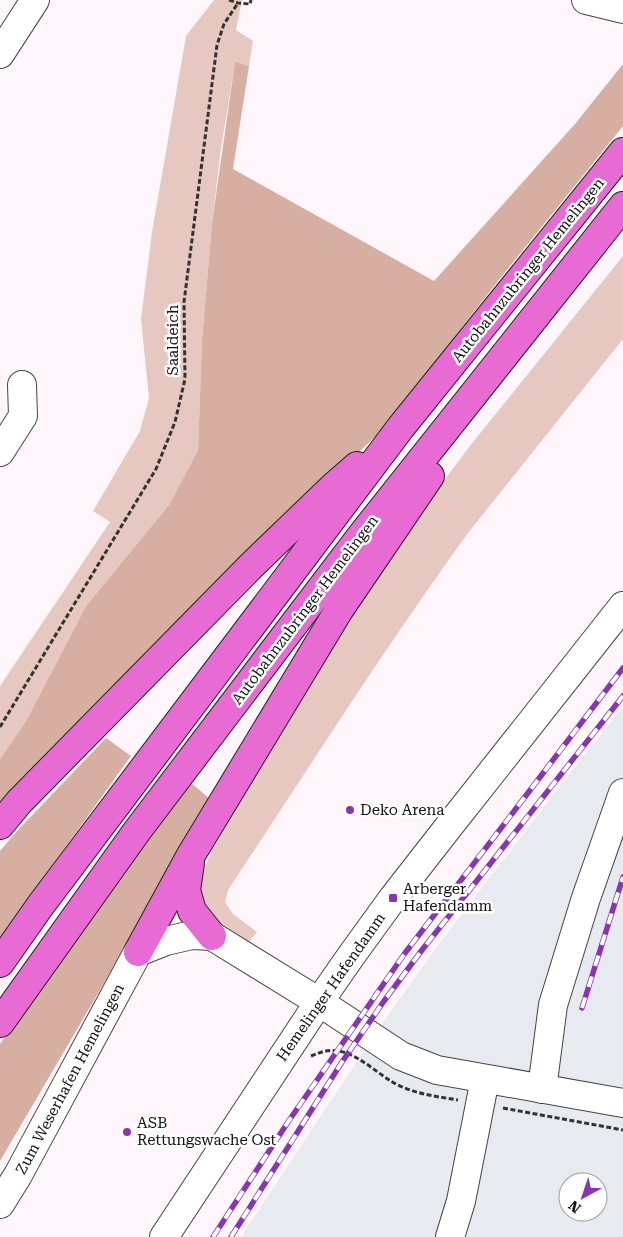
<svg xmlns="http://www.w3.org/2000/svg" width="623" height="1237" viewBox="0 0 623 1237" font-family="'Roboto Serif',serif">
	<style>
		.industrial { fill: #e7eaee; fill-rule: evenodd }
		.green { fill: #e7c8c1 }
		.forest { fill: #d6afa2 }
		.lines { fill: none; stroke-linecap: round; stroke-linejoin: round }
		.minor-casing { stroke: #444; stroke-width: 30 }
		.highway-casing { stroke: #222; stroke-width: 30 }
		.path { stroke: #333; stroke-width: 3; stroke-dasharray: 5 2.5; stroke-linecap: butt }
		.minor { stroke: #fff; stroke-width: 28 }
		.highway { stroke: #e76bd3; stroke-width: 28 }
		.rail-casing { stroke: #8835b5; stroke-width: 5.5 }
		.rail { stroke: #fff; stroke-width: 4; stroke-dasharray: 11; stroke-linecap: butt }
		.poi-dot { fill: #8835b5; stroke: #fff; stroke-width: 2 }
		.labels { text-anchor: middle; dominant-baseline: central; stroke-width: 5; stroke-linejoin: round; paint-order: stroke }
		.street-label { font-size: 15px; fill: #111; stroke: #fff }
		.poi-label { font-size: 15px; fill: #111; stroke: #fff; text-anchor: start }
	</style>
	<rect width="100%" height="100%" fill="#fef6fa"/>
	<path class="industrial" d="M 623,707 L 623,1237 L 241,1237 L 318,1120 L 391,1011 L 436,948 L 570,773 ZM 568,1182 L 598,1182 L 598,1212 L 568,1212 Z"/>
	<g class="green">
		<path d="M 214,0 L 242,0 L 236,30 L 253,41 L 249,66 L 235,63 L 221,148 L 212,223 L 202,340 L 198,450 L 169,505 L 86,606 L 26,721 L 0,759 L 0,686 L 110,522 L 93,511 L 140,431 L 149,398 L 141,319 L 152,232 L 186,36 Z"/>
		<path d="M 623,256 L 623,339 L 468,533 C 384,649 307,771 228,890 L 225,902 L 233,914 L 257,932 L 249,942 L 213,921 L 200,901 L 200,880 L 212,850 L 319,668 L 405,533 L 469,447 Z"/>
	</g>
	<g class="forest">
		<path d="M 235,62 L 249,66 L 233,169 L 434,281 L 575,124 L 623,64 L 623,126 L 498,281 L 380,432 L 285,522 L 0,811 L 0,759 L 26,721 L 86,606 L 169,505 L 198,450 L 202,340 L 212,223 Z"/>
		<path d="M 106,738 L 131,756 L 0,938 L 0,851 L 18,830 Z"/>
		<path d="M 189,781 L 211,800 L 0,1161 L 0,1044 L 44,980 Z"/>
	</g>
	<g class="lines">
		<defs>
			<g id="minor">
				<path d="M 586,0 L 623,9"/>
				<path d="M 0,54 L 35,0"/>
				<path d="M 0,452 L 23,416 L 22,385"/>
				<path d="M 542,1089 L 553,1005 L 586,898 L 623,793"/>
				<path d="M 0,1204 L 18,1175 L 138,952 L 166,941 L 192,935 L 212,936 L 319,1002 L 401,1056 L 437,1070 L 623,1103"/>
				<path d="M 164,1237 L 319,1002 L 351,956 L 393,898 L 450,825 L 623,606"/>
				<path d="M 450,1237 L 461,1201 L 485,1079"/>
			</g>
			<g id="highway">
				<path d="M 0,825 L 19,802 L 251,566 L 333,487 L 357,466"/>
				<path d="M 190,863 L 186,890 L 192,911 L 212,936"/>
				<path d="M 138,952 L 191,855 L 339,610 L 430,476"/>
				<path d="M 0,963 L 40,906 L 401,427 L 623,152"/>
				<path d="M 0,1023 L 137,831 L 361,536 L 623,206"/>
			</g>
		</defs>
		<use href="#minor" class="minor-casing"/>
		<use href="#highway" class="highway-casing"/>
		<g class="path">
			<path d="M 229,0 L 238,3 L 250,4 L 251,0"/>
			<path d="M 0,727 L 156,469 L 175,422 L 185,379 L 184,302 L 217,45 L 224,24 L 238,3"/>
			<path d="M 311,1056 C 316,1054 321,1052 326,1051 C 351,1047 371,1069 391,1081 C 395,1084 400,1086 405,1088 C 422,1095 440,1097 458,1100"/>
			<path d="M 503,1108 L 623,1130"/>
		</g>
		<use href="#minor" class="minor"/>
		<use href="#highway" class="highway"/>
		<defs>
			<g id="rail">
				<path d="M 582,1008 L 623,877"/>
				<path d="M 213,1237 L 288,1122 L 405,953 L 518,806 L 623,668"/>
				<path d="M 231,1237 L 342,1062 L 384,1001 L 422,950 L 623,696"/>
			</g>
		</defs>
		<use href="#rail" class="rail-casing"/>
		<use href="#rail" class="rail"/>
	</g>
	<g class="poi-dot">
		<circle cx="350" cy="810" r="5"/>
		<rect x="388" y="893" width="10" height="10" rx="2.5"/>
		<circle cx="127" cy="1132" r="5"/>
	</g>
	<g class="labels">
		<g class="street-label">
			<text transform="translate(528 270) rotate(-51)">Autobahnzubringer Hemelingen</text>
			<text transform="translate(173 340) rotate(-90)">Saaldeich</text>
			<text transform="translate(305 610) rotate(-53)">Autobahnzubringer Hemelingen</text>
			<text transform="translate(331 987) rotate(-55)">Hemelinger Hafendamm</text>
			<text transform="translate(70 1079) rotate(-62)">Zum Weserhafen Hemelingen</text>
		</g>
		<g class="poi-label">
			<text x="360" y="810">Deko Arena</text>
			<text x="403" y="889">Arberger<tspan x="403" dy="17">Hafendamm</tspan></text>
			<text x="137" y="1123">ASB<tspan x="137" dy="17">Rettungswache Ost</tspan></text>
		</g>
	</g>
	<g transform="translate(583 1197) rotate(220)"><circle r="24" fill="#ffffff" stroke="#a0a0a0"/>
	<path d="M0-4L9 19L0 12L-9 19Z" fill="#8835b5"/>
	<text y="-8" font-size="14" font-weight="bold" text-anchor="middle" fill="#111111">N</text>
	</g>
</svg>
